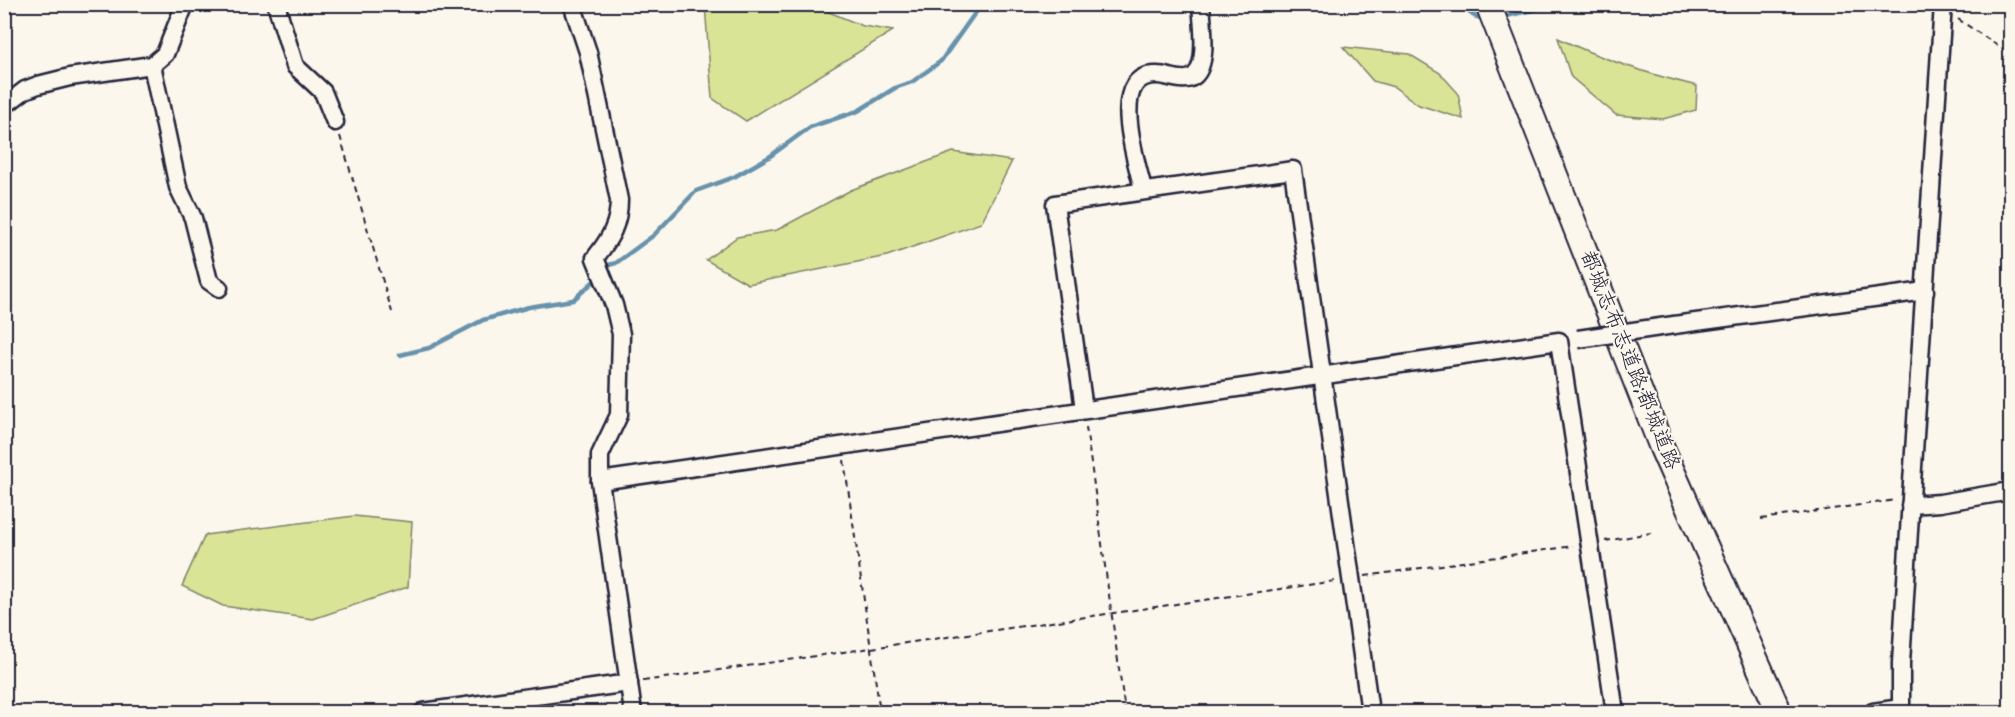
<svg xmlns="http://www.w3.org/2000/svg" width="2015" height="717" viewBox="0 0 2015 717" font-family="Dekko,'Klee One',sans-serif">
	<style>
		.green { fill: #d9e497; stroke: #7e8369; stroke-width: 1.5 }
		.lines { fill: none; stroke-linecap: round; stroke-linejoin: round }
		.stream { stroke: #6792ac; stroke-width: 4.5 }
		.minor-casing { stroke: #22223b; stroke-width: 21 }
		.highway-casing { stroke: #22223b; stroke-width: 28 }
		.path { stroke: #22223b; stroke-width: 2; stroke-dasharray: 6 4.5; stroke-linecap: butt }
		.minor { stroke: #fbf7ec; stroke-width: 16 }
		.highway { stroke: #fbf7ec; stroke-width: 24 }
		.minor-bridge-casing { stroke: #22223b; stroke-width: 21; stroke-linecap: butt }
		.minor-bridge { stroke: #fbf7ec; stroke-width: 16 }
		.labels { text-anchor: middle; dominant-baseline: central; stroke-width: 4.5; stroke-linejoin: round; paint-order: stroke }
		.street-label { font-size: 21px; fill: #22223b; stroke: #fbf7ec }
	</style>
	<rect width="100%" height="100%" fill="#fbf7ec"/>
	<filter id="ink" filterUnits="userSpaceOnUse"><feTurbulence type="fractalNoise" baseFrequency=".0167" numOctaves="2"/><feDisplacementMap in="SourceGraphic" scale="12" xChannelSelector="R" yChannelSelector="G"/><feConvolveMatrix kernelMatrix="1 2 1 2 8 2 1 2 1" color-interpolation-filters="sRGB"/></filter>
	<g filter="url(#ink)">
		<g class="green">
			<path d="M 705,5 L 812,5 L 863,26 L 893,31 L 746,121 L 712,98 Z"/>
			<path d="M 1558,38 C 1603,60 1648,74 1697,86 L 1696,110 L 1663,119 L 1616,115 L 1571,77 Z"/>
			<path d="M 1343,47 L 1409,54 L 1440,73 L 1458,93 L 1463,119 L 1419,105 L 1394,87 L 1373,81 Z"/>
			<path d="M 953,152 L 1012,161 L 981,223 L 887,256 L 748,284 L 706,260 L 737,237 L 777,230 L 851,190 Z"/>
			<path d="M 354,516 L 412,522 L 408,587 L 313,619 L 223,606 L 182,586 L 205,535 Z"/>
		</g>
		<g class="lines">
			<g class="stream">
				<path d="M 1464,4 C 1467,13 1476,19 1485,18"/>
				<path d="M 1502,17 L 1542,8 L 1546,4"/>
				<path d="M 605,266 L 616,263 L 654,235 L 696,191 L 734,177 L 769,157 L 810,127 L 858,111 L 895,88 L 912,82 L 941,61 L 975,13 L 986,4"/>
				<path d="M 400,355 L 429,348 L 483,320 L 529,307 L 573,300 L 593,282"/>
			</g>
			<defs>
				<g id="minor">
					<path d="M 276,4 L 295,66 L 323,92 L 335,122"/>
					<path d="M 572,4 L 588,52 L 619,200 C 619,224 610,239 595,258 L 614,305 L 621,334 L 619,415 L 600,455 L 600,481 L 633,712"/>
					<path d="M 152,65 L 178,187 L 193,218 L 209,281 L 219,288"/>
					<path d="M 4,106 L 25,90 L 38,85 L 70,77 L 152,65 L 165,54 L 185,4"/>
					<path d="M 1143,189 C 1137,163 1106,72 1158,75 C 1168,75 1185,84 1194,76 C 1209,64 1202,22 1201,4"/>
					<path d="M 1674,325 L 1925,291"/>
					<path d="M 1084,409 L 1055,204 L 1293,170 L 1370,712"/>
					<path d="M 600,481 L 1559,341 L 1615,712"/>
					<path d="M 1910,505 L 1940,503 L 2010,491"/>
					<path d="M 423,712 L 629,683"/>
					<path d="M 1873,712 L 1901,708"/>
					<path d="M 1901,712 L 1901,663 L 1911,498 L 1943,4"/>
				</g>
				<path id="highway" d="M 1488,4 L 1662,448 L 1779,712"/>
			</defs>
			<use href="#minor" class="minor-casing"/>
			<use href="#highway" class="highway-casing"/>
			<g class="path">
				<path d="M 1958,19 L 2010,54"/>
				<path d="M 340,136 L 392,312"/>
				<path d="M 1086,427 L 1125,712"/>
				<path d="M 844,460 L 880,712"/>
				<path d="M 1761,519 L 1896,500"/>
				<path d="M 1605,541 L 1651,533"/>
				<path d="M 1365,576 L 1573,546"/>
				<path d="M 643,681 L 1335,581"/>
			</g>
			<use href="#minor" class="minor"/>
			<use href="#highway" class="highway"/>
			<defs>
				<path id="minor-bridge" d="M 1578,339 L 1674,325"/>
			</defs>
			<use href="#minor-bridge" class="minor-bridge-casing"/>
			<use href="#minor-bridge" class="minor-bridge"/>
		</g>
	</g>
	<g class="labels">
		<g class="street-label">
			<text transform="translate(1628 361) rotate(68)">都城志布志道路;都城道路</text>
		</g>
	</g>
	<rect width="2015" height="717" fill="none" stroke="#fbf7ec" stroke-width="24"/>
	<rect x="12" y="12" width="1991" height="693" fill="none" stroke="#22223b" stroke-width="2" filter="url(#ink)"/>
</svg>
